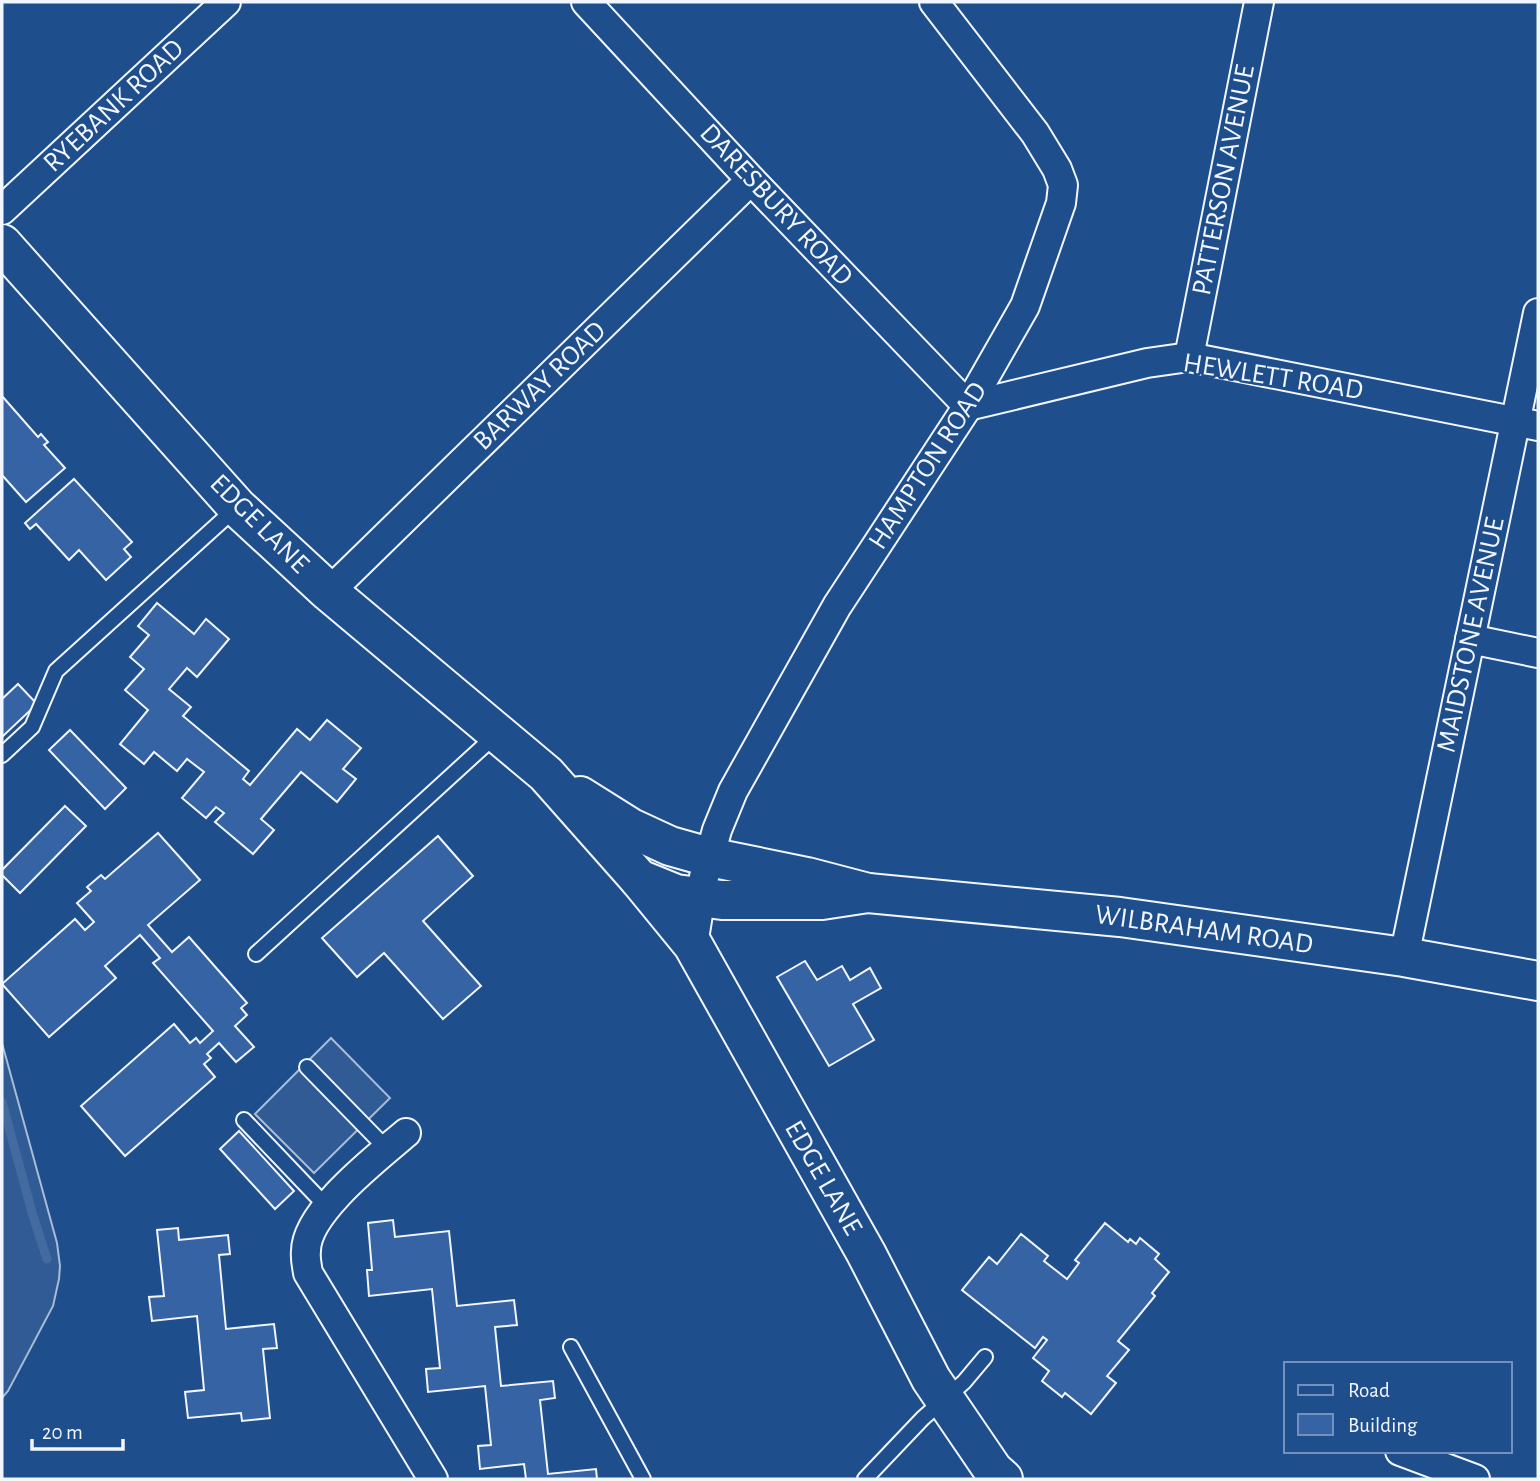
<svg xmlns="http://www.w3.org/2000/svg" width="1540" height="1481" viewBox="0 0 1540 1481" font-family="'Alegreya Sans',sans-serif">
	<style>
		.built { fill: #305b95; stroke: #a8bbd7; stroke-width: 2 }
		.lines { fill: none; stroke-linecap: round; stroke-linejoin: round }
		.stream { stroke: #446ba0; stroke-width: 9 }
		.building { fill: #3563a3; stroke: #f2f6ff; stroke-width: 2 }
		.service-casing { stroke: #f2f6ff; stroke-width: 18 }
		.minor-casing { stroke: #f2f6ff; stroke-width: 32 }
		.primary-casing { stroke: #f2f6ff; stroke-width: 42 }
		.trunk-casing { stroke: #f2f6ff; stroke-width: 42 }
		.service { stroke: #1f4e8c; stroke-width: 14 }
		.minor { stroke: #1f4e8c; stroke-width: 28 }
		.primary { stroke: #1f4e8c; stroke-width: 38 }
		.trunk { stroke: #1f4e8c; stroke-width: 38 }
		.labels { text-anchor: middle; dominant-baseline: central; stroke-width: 5; stroke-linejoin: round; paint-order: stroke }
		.street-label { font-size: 28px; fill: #f2f6ff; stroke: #1f4e8c }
	</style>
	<rect width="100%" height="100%" fill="#1f4e8c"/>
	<g class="built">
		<path d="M 331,1038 L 390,1098 L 314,1173 L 255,1114 Z"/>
		<path d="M 2,1043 L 57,1243 L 60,1266 L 59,1279 L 53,1306 L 8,1391 L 2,1398 Z"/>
	</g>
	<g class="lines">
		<path class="stream" d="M 2,1102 L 33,1216 L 47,1259"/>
	</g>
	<g class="building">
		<path d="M 2,396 L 38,437 L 41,434 L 48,442 L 44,445 L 65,468 L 26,502 L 2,475 Z"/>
		<path d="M 74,479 L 132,542 L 124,549 L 131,557 L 106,580 L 79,550 L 69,560 L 36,524 L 30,529 L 25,523 Z"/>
		<path d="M 157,603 L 194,634 L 206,619 L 229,639 L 197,677 L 187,668 L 169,689 L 191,707 L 183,716 L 249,771 L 243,779 L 250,785 L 297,729 L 310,740 L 327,720 L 361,748 L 343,769 L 356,779 L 337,802 L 301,772 L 261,819 L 274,830 L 253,854 L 215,822 L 224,813 L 216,807 L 206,818 L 182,798 L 204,772 L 187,759 L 177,771 L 154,752 L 144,764 L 120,744 L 148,710 L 125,690 L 144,669 L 130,657 L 149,635 L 138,626 Z"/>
		<path d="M 18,684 L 37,704 L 2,737 L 2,699 Z"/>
		<path d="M 70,730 L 126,788 L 105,809 L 49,750 Z"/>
		<path d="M 65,806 L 86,826 L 20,893 L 2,875 L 2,870 Z"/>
		<path d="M 158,833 L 200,880 L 148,925 L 172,952 L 189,937 L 247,1003 L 241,1008 L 247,1015 L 235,1026 L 254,1047 L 236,1062 L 219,1043 L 207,1054 L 211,1058 L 204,1064 L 215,1077 L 125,1156 L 81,1106 L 174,1024 L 190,1043 L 196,1038 L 200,1043 L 213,1031 L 153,963 L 160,958 L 140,935 L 105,966 L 116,978 L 49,1037 L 2,984 L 75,919 L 85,930 L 94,922 L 77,903 L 91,891 L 87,887 L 101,875 L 105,879 Z"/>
		<path d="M 438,836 L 473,876 L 423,921 L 481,986 L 443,1019 L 384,953 L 357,977 L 322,938 Z"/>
		<path d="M 805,961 L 817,980 L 842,966 L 850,980 L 870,968 L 881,988 L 853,1004 L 874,1040 L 829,1066 L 777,977 Z"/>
		<path d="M 239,1131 L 294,1191 L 275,1209 L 220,1149 Z"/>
		<path d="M 393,1220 L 395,1237 L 449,1231 L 457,1306 L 514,1300 L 517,1325 L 495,1327 L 501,1386 L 553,1381 L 555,1398 L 540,1400 L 548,1474 L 596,1469 L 597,1479 L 526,1479 L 524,1464 L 480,1469 L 478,1446 L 491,1445 L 485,1386 L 428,1392 L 426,1369 L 440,1368 L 432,1289 L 369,1296 L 367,1270 L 372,1270 L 368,1223 Z"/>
		<path d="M 1105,1223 L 1128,1242 L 1130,1239 L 1136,1244 L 1140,1238 L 1159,1254 L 1155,1259 L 1169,1272 L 1152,1293 L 1155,1296 L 1118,1341 L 1129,1350 L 1107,1376 L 1116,1383 L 1091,1414 L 1065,1393 L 1062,1397 L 1042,1381 L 1049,1371 L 1033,1358 L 1047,1340 L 1043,1337 L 1035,1348 L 962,1290 L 989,1257 L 997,1264 L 1021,1234 L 1048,1256 L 1044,1261 L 1067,1279 L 1079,1263 L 1075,1260 Z"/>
		<path d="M 178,1228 L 179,1240 L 228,1235 L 230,1254 L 219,1255 L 226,1329 L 274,1324 L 277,1348 L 263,1349 L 270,1418 L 242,1421 L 241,1413 L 188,1418 L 185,1392 L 204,1390 L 197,1316 L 152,1321 L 149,1297 L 164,1296 L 157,1230 Z"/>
	</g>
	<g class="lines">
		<defs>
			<g id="service">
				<path d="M 2,755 L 32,727 L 56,671 L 236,508"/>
				<path d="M 256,954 L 497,734"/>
				<path d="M 307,1067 L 387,1149"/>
				<path d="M 244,1120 L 326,1206"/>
				<path d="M 571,1347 L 643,1479"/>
				<path d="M 865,1479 L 923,1418 L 964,1382 L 985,1357"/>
			</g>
			<g id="minor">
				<path d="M 586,2 L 751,180 L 968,406 L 1147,363 L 1189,357 L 1538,426"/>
				<path d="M 2,210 L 226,2"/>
				<path d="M 1189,357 L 1259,2"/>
				<path d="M 329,592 L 751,180"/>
				<path d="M 1470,639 L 1538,653"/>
				<path d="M 693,945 L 704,877 L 717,830 L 733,791 L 837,606 L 968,406 L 1025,306 L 1061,203 L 1063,185 L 1057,169 L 1035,133 L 934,2"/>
				<path d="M 1404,957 L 1538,313"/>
				<path d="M 406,1133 C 377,1158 306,1212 306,1251 C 305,1258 307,1266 308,1273 L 433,1479"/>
				<path d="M 1400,1451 L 1475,1479"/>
			</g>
			<path id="primary" d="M 639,879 L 693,945 L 866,1253 L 931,1379 L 993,1470 L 1003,1479"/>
			<g id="trunk">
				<path d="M 2,244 L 237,507 L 329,592 L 546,774 L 639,879 L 676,894 L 722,900 L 822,900 L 868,893"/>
				<path d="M 580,796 L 631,828 L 670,846 L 709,857 L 807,877 L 868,893 L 1120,917 L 1404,957 L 1538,981"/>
			</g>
		</defs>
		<use href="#service" class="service-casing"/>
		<use href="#minor" class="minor-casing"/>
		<use href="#primary" class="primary-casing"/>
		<use href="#trunk" class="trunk-casing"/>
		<use href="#service" class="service"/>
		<use href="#minor" class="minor"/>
		<use href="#primary" class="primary"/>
		<use href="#trunk" class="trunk"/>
	</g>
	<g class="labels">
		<g class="street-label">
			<text transform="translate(114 106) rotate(-43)">RYEBANK ROAD</text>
			<text transform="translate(1224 180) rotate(-79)">PATTERSON AVENUE</text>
			<text transform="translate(776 205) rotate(47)">DARESBURY ROAD</text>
			<text transform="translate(1273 377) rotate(9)">HEWLETT ROAD</text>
			<text transform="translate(540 386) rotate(-44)">BARWAY ROAD</text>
			<text transform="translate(928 466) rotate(-57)">HAMPTON ROAD</text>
			<text transform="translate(259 524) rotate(45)">EDGE LANE</text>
			<text transform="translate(1471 635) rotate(-78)">MAIDSTONE AVENUE</text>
			<text transform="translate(1204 930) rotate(8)">WILBRAHAM ROAD</text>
			<text transform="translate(823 1178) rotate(60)">EDGE LANE</text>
		</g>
	</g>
	<rect width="1540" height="1481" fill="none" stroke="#f2f6ff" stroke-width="7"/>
	<rect x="1284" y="1362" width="228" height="91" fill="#1f4e8c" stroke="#7391ba" stroke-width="2"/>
	<rect x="1298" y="1385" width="35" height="10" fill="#1f4e8c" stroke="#7391ba" stroke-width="2"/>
	<text x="1348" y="1397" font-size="21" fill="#f2f6ff">Road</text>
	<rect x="1298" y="1414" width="35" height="21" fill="#3563a3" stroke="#7391ba" stroke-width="2"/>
	<text x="1348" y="1432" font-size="21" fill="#f2f6ff">Building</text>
	<path d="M32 1439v10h91v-10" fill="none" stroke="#f2f6ff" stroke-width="3.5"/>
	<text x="42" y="1439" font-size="21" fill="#f2f6ff" stroke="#1f4e8c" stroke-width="5" paint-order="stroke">20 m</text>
</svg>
